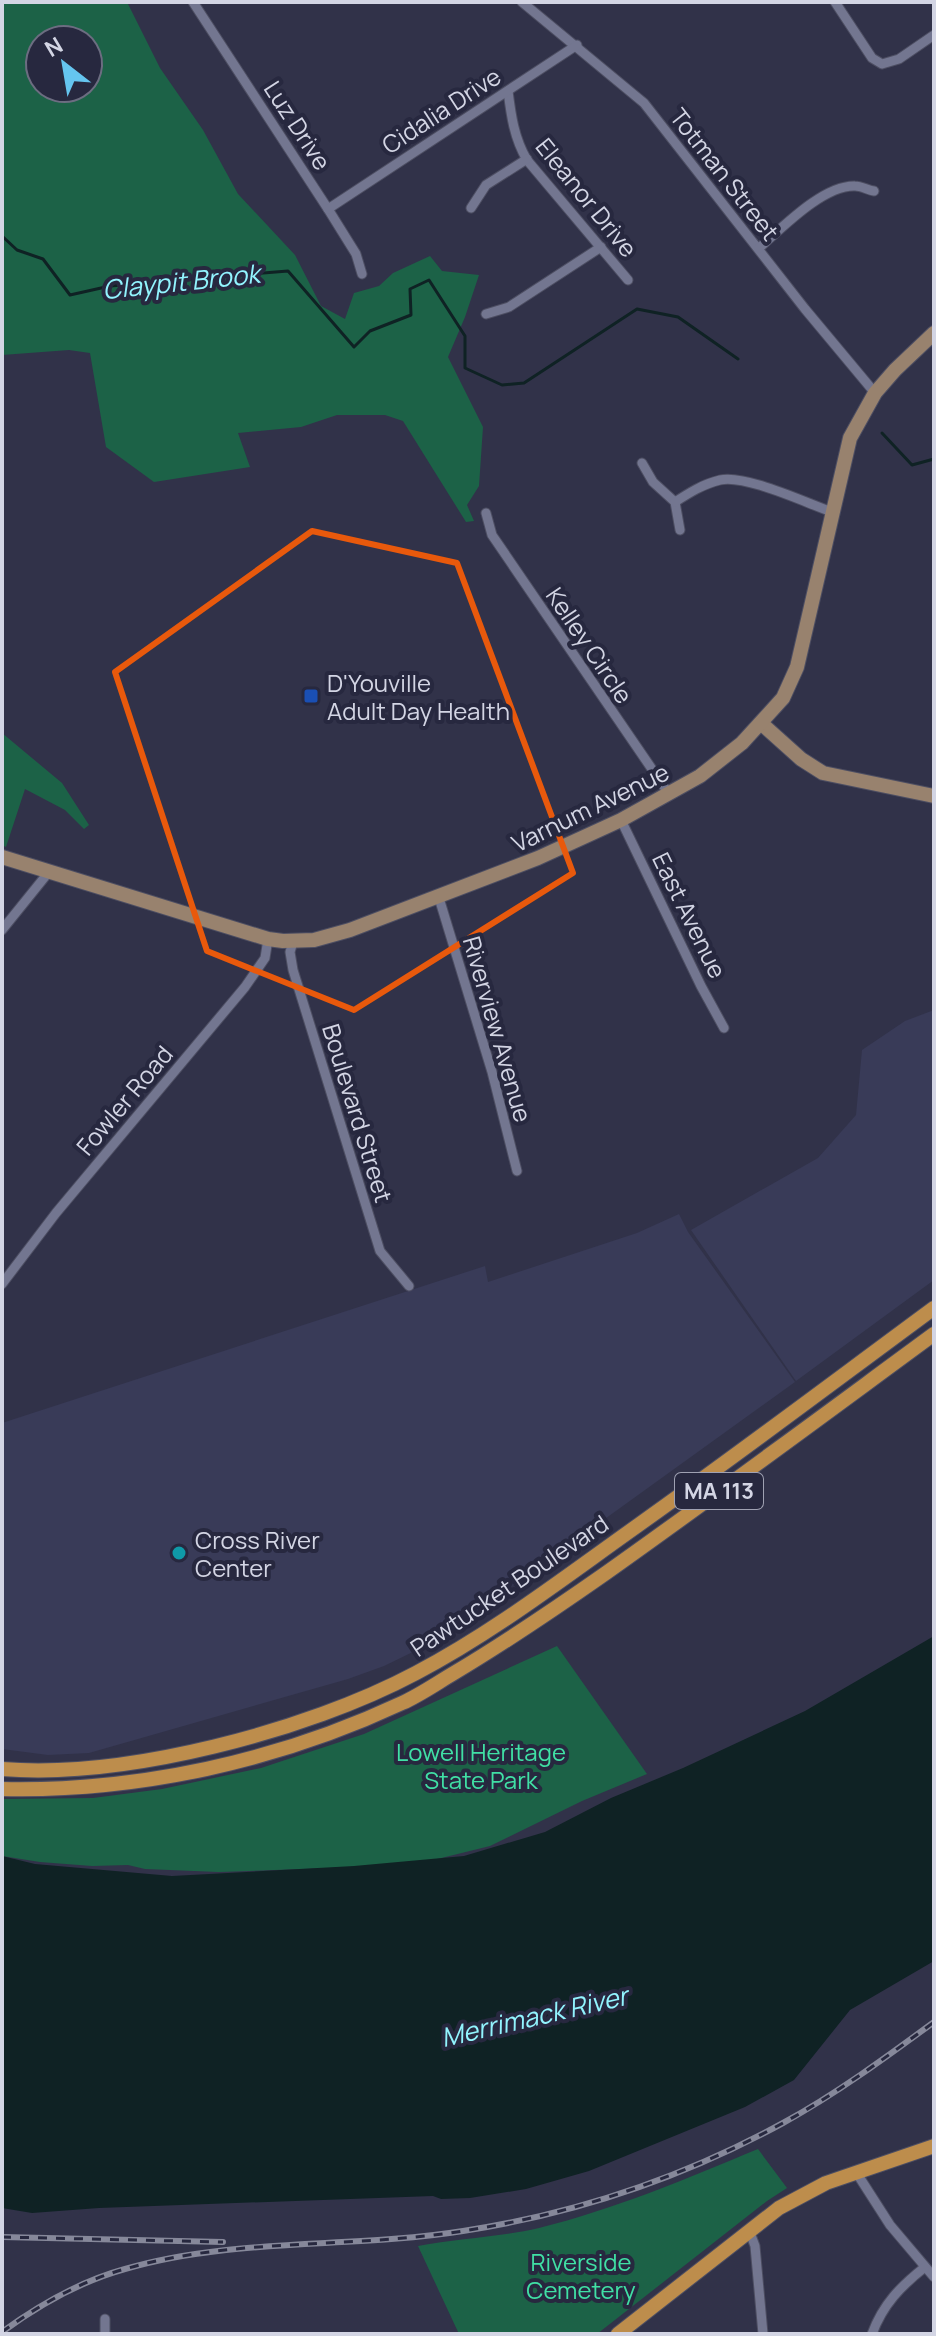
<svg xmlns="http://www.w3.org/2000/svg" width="936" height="2336" viewBox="0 0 936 2336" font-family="Manrope,sans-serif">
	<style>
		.built { fill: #393b58 }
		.green { fill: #1c6247; fill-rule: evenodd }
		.water { fill: #0f2224 }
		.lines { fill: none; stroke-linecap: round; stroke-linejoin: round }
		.stream { stroke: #0f2224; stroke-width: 3 }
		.street-casing { stroke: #4d4e62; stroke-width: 11 }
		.secondary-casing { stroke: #4d4e62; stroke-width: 16 }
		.primary-casing { stroke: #4d4e62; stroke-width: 16 }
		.street { stroke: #737690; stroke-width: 9 }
		.secondary { stroke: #98826e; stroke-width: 14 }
		.primary { stroke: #bd8d4c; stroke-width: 14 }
		.rail-casing { stroke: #86889a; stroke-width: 6 }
		.rail { stroke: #27283f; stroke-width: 3; stroke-dasharray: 9; stroke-linecap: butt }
		.marked { fill: none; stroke: #e8590c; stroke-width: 6; stroke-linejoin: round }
		.transit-dot { fill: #1a4fb4; stroke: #27283f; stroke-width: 3 }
		.culture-dot { fill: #0f9aa8; stroke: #27283f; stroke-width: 3 }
		.labels { text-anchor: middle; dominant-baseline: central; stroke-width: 8; stroke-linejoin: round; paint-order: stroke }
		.shield { fill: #27283f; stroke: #9fa1b2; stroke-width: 2 }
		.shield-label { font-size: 22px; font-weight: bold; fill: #d3d5e4 }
		.street-label { font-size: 24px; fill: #d3d5e4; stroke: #27283f }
		.poi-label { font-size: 24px; fill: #d3d5e4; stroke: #27283f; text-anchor: start }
		.park-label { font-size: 24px; fill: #40e0a5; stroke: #27283f }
		.water-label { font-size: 26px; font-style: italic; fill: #92f4fe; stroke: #27283f }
	</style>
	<rect width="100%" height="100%" fill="#313249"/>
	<g class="built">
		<path d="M 934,1010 L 934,1280 L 796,1381 L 691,1230 L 818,1158 L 856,1115 L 862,1050 L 905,1021 Z"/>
		<path d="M 679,1214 L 688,1232 L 795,1382 L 509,1588 L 419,1649 L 384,1666 L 348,1679 L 89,1753 L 48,1755 L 2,1749 L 2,1423 L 485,1266 L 488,1282 L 637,1233 Z"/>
	</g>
	<g class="green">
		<path d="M 2,2 L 127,2 L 160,68 L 203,130 L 238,194 L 295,255 L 321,306 L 345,319 L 354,293 L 379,286 L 393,273 L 430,256 L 442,271 L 479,275 L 465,317 L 448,357 L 483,427 L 479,486 L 467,505 L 474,521 L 466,522 L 403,421 L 385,415 L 337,415 L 301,427 L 238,433 L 250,467 L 154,482 L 106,447 L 90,353 L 69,350 L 2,355 ZM 40,40 L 88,40 L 88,88 L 40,88 Z"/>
		<path d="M 2,733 L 62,783 L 89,825 L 84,829 L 65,810 L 25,789 L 6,847 L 2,845 Z"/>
		<path d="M 557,1646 L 647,1774 L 582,1801 L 490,1846 L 413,1865 L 219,1872 L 145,1869 L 128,1865 L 92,1866 L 40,1862 L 2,1856 L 2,1799 L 93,1798 L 162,1789 L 261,1768 L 364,1734 Z"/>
		<path d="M 758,2149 L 787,2188 L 767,2201 L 597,2334 L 459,2334 L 418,2246 C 458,2238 500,2237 539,2228 C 615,2209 686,2179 758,2149 Z"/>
	</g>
	<path class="water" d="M 934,1636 L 934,1961 L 850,2010 L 794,2080 L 745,2107 L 589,2171 L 526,2189 L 470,2198 L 441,2199 L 433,2196 L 99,2208 L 32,2213 L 2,2208 L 2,1856 L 35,1864 L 172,1876 L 354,1866 L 464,1856 L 545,1832 L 611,1798 L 683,1768 L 805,1711 Z"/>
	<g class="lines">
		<g class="stream">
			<path d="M 2,236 L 17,250 L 43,259 L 70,295 L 110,286 L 288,271 L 354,347 L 370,331 L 411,315 L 410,289 L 429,280 L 465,336 L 465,368 L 502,385 L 524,383 L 637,309 L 678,317 L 738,359"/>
			<path d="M 882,433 L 912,465 L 934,459"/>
		</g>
		<defs>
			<g id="street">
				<path d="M 193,2 L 328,209 L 356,254 L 362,274"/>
				<path d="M 522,2 L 644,103 L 805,309 L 875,393"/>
				<path d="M 835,2 L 872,58 L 882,64 L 899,59 L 934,35"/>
				<path d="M 508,91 C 511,115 514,138 527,160 L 628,280"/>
				<path d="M 471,208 L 486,185 L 527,159"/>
				<path d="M 328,209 L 577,45"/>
				<path d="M 759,248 C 782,228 823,185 855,186 C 861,186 868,190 874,191"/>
				<path d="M 486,314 L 509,307 L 601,247"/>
				<path d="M 642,463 L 653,482 L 675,502 L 680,530"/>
				<path d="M 675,502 C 689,493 703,484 720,480 C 745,474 806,503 832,512"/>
				<path d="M 486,513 L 492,535 L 669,794"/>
				<path d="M 621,820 L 701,986 L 724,1028"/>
				<path d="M 439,898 L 492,1072 L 517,1171"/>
				<path d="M 2,930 L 48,873"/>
				<path d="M 293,942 L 290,952 L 293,970 L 380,1251 L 409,1286"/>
				<path d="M 2,1284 L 56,1213 L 245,987 L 265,958 L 268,939"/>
				<path d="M 856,2172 L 890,2225 L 934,2277"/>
				<path d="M 749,2230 L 755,2246 L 763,2334"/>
				<path d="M 105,2334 L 105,2319"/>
				<path d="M 872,2334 C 883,2304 901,2286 925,2267"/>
			</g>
			<g id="secondary">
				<path d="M 762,724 L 801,759 L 823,773 L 934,796"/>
				<path d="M 2,857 L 268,939 L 283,941 L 314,940 L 350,930 L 538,858 L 621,820 L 700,776 L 742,743 L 783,698 L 797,667 L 850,438 L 875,393 L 895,370 L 934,333"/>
			</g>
			<g id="primary">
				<path d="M 2,1769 C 125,1779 307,1731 416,1673 C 494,1632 565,1577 637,1526 C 737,1455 835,1381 934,1308"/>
				<path d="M 2,1789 C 139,1792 278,1761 402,1703 C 420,1695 437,1683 454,1673 C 506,1642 556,1608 606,1573 C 716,1495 825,1414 934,1334"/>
				<path d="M 618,2334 L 779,2208 L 826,2183 L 934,2146"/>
			</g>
		</defs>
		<use href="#street" class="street-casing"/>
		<use href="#secondary" class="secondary-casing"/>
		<use href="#primary" class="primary-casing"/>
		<use href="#street" class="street"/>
		<use href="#secondary" class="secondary"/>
		<use href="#primary" class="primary"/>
		<defs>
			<g id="rail">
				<path d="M 2,2237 L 223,2242"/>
				<path d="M 2,2332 C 39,2305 81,2281 125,2269 C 234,2237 351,2249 463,2231 C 574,2214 684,2177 783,2123 C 836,2094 885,2058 934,2022"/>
			</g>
		</defs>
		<use href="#rail" class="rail-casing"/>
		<use href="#rail" class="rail"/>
	</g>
	<path class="marked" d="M 312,531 L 457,563 L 573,873 L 354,1010 L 207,951 L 115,672 Z"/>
	<rect class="transit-dot" x="303" y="688" width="16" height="16" rx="4"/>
	<circle class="culture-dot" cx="179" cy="1553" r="8"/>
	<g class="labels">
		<rect class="shield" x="675" y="1473" width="88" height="36" rx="6"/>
		<g class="shield-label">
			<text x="719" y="1491">MA 113</text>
		</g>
		<g class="street-label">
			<text transform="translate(441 110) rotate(-33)">Cidalia Drive</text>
			<text transform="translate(298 125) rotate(57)">Luz Drive</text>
			<text transform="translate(725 174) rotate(52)">Totman Street</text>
			<text transform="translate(587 197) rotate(51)">Eleanor Drive</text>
			<text transform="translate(590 645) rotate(56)">Kelley Circle</text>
			<text transform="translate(590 807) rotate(-26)">Varnum Avenue</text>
			<text transform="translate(690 915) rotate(64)">East Avenue</text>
			<text transform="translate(498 1029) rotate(74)">Riverview Avenue</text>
			<text transform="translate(124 1100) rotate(-50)">Fowler Road</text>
			<text transform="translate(358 1113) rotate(73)">Boulevard Street</text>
			<text transform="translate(509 1585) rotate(-34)">Pawtucket Boulevard</text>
		</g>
		<g class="poi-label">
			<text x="327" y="682">D'Youville<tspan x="327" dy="28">Adult Day Health</tspan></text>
			<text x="195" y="1539">Cross River<tspan x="195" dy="28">Center</tspan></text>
		</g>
		<g class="park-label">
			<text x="481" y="1751">Lowell Heritage<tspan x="481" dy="28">State Park</tspan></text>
			<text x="581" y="2261">Riverside<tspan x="581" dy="28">Cemetery</tspan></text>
		</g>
		<g class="water-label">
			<text transform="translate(181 281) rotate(-6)">Claypit Brook</text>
			<text transform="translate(534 2016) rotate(-13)">Merrimack River</text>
		</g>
	</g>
	<rect width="936" height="2336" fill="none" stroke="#d3d5e4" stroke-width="8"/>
	<g transform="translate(64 64) rotate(329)"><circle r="38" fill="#27283f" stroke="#6c6d81" stroke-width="2"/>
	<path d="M0-6L14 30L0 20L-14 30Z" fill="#65c5ef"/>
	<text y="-12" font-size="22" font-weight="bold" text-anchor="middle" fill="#d3d5e4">N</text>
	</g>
</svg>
